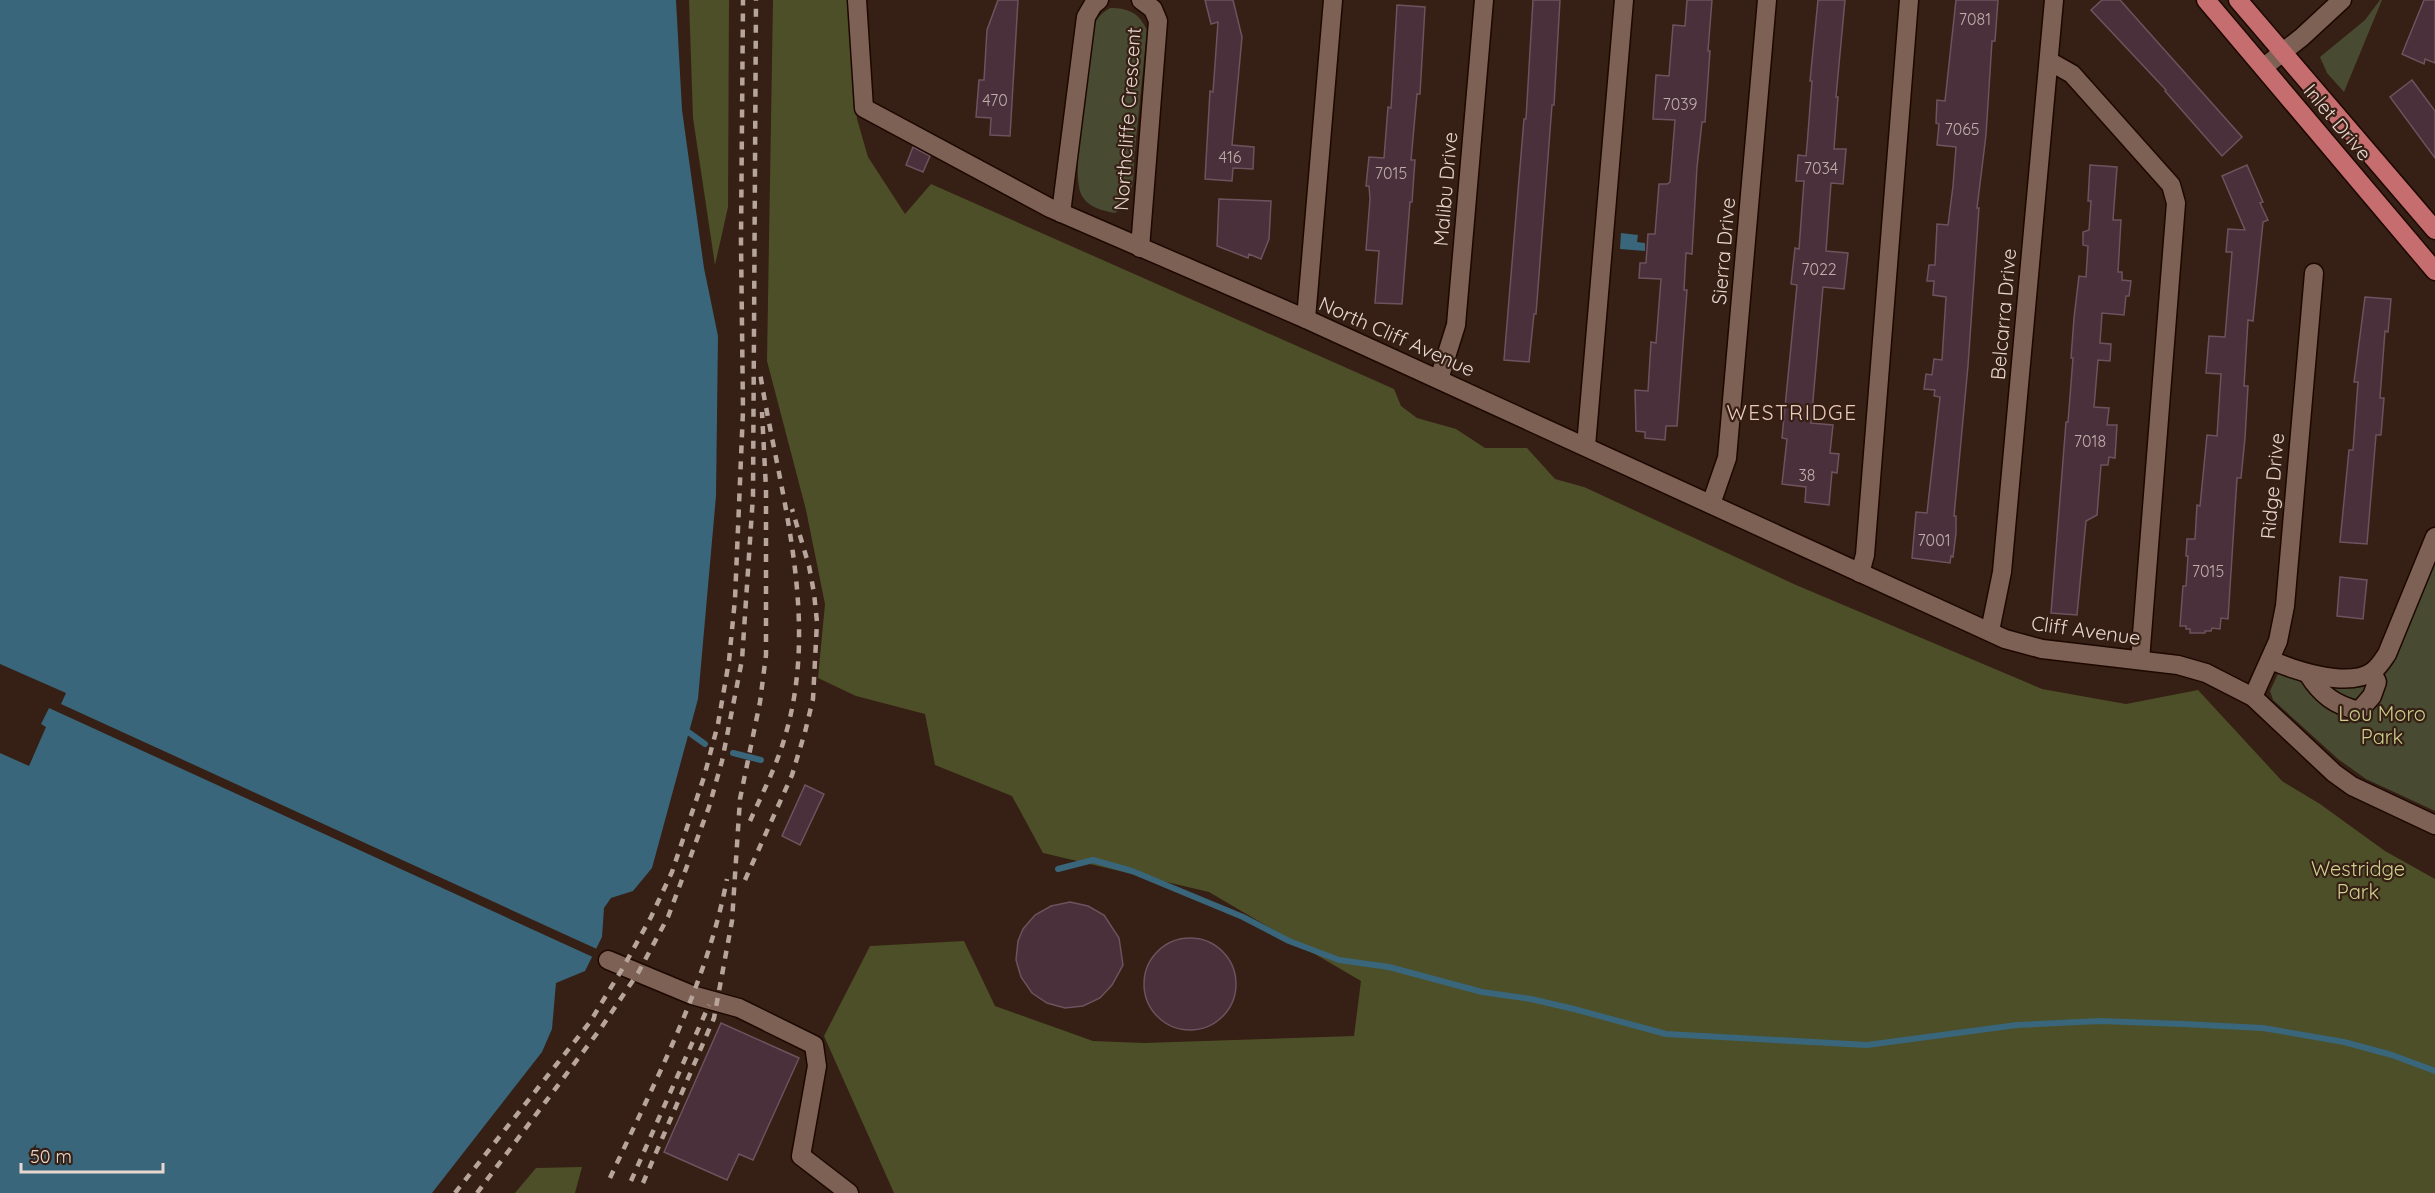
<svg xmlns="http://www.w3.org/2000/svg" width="2435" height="1193" viewBox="0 0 2435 1193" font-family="Quicksand,sans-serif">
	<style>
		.green { fill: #484a31 }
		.forest { fill: #4d4f28 }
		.water { fill: #39667a }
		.pier { fill: #361f14 }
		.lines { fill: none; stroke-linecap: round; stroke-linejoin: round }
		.stream { stroke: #39667a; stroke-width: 6 }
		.building { fill: #4a303b; stroke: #6e525e; stroke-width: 1.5 }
		.minor-casing { stroke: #1d0801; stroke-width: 21 }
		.major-casing { stroke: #1d0801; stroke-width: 21 }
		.minor { stroke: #7e6155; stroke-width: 18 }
		.major { stroke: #c56d6f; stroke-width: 18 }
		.rail { stroke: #b7a59c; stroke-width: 4.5; stroke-dasharray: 8 8; stroke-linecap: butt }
		.labels { text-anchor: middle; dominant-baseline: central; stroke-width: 4.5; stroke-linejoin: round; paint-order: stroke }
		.number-label { font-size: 16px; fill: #c0adaa }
		.street-label { font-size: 20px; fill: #e7d7cf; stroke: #361f14 }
		.park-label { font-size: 20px; fill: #cdd18d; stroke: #361f14 }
		.neighbourhood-label { font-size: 21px; letter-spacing: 1.5px; fill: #eacabb; stroke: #361f14 }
	</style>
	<rect width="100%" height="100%" fill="#361f14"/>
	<g class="green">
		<path d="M 2380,0 L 2382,0 L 2344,92 L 2327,73 L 2320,57 L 2365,20 Z"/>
		<path d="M 1110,8 C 1129,8 1139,13 1147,30 L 1134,160 C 1134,180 1133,202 1115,213 C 1103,211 1088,207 1082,196 C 1070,173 1087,68 1091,37 C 1094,22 1097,16 1110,8 Z"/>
		<path d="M 2435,537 L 2435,811 L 2366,779 L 2338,759 L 2273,700 L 2270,691 L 2282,665 L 2371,672 Z"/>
	</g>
	<g class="forest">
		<path d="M 689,0 L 729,0 L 728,207 L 715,265 L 693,118 Z"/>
		<path d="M 773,0 L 849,0 L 857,119 L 868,157 L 905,214 L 931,184 L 1394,389 L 1401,406 L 1417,418 L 1456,429 L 1485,448 L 1527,448 L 1555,479 L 1584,487 L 1796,585 L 2042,689 L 2126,704 L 2198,690 L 2282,781 L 2320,804 L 2385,851 L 2435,879 L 2435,1193 L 894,1193 L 824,1036 L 870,946 L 964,941 L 995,1006 L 1093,1041 L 1144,1043 L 1354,1036 L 1361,981 L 1209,892 L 1043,853 L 1012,796 L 935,765 L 925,714 L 856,696 L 818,678 L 825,604 L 806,510 L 767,361 Z"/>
		<path d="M 582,1167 L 575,1193 L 515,1193 L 536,1168 Z"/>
	</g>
	<g class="water">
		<path d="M 0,0 L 676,0 L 682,110 L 704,268 L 718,336 L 716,496 L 698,699 L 652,868 L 633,891 L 611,898 L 604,908 L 602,937 L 585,971 L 556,983 L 552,1029 L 542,1052 L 432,1193 L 0,1193 Z"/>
		<path d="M 1621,233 L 1638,235 L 1637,242 L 1645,243 L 1645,251 L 1620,249 Z"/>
	</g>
	<path class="pier" d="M 0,664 L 66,693 L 61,704 L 599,950 L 595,958 L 49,708 L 41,724 L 46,727 L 29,766 L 0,753 Z"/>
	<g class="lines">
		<g class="stream">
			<path d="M 684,729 L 705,744"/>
			<path d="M 733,753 L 761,760"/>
			<path d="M 1058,869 L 1093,860 L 1132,871 L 1243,917 L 1289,941 L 1339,960 L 1389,967 L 1482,992 L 1531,999 L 1574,1009 L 1666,1034 L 1867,1045 L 2017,1025 L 2100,1021 L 2183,1024 L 2263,1028 L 2344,1042 L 2392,1055 L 2435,1071"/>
		</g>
	</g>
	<g class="building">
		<path d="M 998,0 L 1018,0 L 1010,136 L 990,135 L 991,118 L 976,117 L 979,80 L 984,80 L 987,30 Z"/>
		<path d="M 1205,0 L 1233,0 L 1242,37 L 1232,145 L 1254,147 L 1253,169 L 1233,168 L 1232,181 L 1205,179 L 1210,91 L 1213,92 L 1218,22 L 1211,24 Z"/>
		<path d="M 1533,0 L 1560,0 L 1554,105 L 1552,105 L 1536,314 L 1534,314 L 1529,362 L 1504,360 L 1524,119 L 1526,119 Z"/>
		<path d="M 1687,0 L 1712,0 L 1708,51 L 1710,51 L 1705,122 L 1702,122 L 1697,167 L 1692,254 L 1686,253 L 1684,290 L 1687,290 L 1677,426 L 1666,426 L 1665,440 L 1645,438 L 1645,432 L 1636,431 L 1635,390 L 1648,391 L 1651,342 L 1656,343 L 1661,279 L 1639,278 L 1640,263 L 1646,263 L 1648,234 L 1655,234 L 1659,184 L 1667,184 L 1670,182 L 1675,120 L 1653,119 L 1656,75 L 1669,76 L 1673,25 L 1685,26 Z"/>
		<path d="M 1818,0 L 1845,0 L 1836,97 L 1838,97 L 1834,149 L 1846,149 L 1843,184 L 1831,183 L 1826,251 L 1848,253 L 1844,289 L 1823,287 L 1811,423 L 1833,425 L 1830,453 L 1839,454 L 1837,473 L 1832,472 L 1829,505 L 1805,502 L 1806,487 L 1782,484 L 1787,439 L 1782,438 L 1797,285 L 1791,284 L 1795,248 L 1799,249 L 1804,181 L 1796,181 L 1798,155 L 1806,156 L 1807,146 L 1812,81 L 1810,81 Z"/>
		<path d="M 1956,0 L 1998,0 L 1995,41 L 1992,41 L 1986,135 L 1977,208 L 1979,208 L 1968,366 L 1954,516 L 1956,516 L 1956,533 L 1953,557 L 1951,556 L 1950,563 L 1912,558 L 1916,512 L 1927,513 L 1940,397 L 1934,396 L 1935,390 L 1924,389 L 1926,374 L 1932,375 L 1934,359 L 1942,360 L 1946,297 L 1933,295 L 1934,281 L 1927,281 L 1929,265 L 1935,265 L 1937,224 L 1948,225 L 1953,186 L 1956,147 L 1937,145 L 1939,124 L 1936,123 L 1937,100 L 1945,101 Z"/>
		<path d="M 2102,0 L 2120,0 L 2242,137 L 2222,156 L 2165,91 L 2166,90 L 2091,10 Z"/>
		<path d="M 2424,0 L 2435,0 L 2435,63 L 2425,59 L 2424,64 L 2402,54 Z"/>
		<path d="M 1397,5 L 1425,7 L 1420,94 L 1417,94 L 1411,160 L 1415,160 L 1412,202 L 1410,202 L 1402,304 L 1375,303 L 1379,251 L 1366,250 L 1370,199 L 1369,186 L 1366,186 L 1369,157 L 1384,158 L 1388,107 L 1391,108 Z"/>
		<path d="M 2412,80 L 2435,111 L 2435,158 L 2390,97 Z"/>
		<path d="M 913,147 L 930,156 L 923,172 L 906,165 Z"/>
		<path d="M 2090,165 L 2117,167 L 2113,220 L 2121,220 L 2118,272 L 2122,272 L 2122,280 L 2131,281 L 2129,296 L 2126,296 L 2124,315 L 2102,313 L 2100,343 L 2111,344 L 2110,361 L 2098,360 L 2094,407 L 2109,408 L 2107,425 L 2117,425 L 2115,458 L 2109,457 L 2108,465 L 2101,465 L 2097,515 L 2086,521 L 2077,615 L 2051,613 L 2066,422 L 2068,422 L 2073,358 L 2071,358 L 2074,318 L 2079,276 L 2086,277 L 2088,246 L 2083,245 L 2083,232 L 2089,230 L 2091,201 L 2088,201 Z"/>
		<path d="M 2247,165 L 2263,202 L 2260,203 L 2268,220 L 2263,222 L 2253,321 L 2248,320 L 2244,386 L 2248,386 L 2245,438 L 2241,478 L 2237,478 L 2228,619 L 2221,618 L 2220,629 L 2212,628 L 2211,631 L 2205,631 L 2205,633 L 2190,633 L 2190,629 L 2186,629 L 2186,626 L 2180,626 L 2183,586 L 2186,586 L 2188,556 L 2186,556 L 2187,539 L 2195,539 L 2197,505 L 2200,506 L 2207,435 L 2217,436 L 2221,374 L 2206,373 L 2209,336 L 2225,337 L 2232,252 L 2226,252 L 2228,229 L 2245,230 L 2222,176 Z"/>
		<path d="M 1219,199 L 1271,201 L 1269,239 L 1261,259 L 1249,254 L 1248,258 L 1217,246 Z"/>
		<path d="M 2365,297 L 2391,299 L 2388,332 L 2385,331 L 2380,398 L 2384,398 L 2381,435 L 2376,435 L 2367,544 L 2340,542 L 2349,450 L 2353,450 L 2358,382 L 2354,382 Z"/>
		<path d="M 2340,577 L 2367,580 L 2363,619 L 2337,616 Z"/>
		<path d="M 805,785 L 824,794 L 800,845 L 782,836 Z"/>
		<path d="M 1070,902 L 1088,906 L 1104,915 L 1119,938 L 1123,965 L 1112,985 L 1100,998 L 1083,1006 L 1065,1008 L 1047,1003 L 1032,993 L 1021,977 L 1016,960 L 1018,941 L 1023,929 L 1035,915 L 1051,906 Z"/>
		<circle cx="1190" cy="984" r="46"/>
		<path d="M 721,1023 L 799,1058 L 753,1160 L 739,1154 L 727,1180 L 664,1152 Z"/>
	</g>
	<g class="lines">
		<defs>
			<g id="minor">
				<path d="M 857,0 L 864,108 L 1050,208 L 1306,319 L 2005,639 L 2042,649 L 2178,665 L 2206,673 L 2253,697 L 2334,773 L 2352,786 L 2435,825"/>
				<path d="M 2049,61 L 2072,74 L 2171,185 L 2176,203 L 2140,660"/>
				<path d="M 2264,67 L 2302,37 L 2342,0"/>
				<path d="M 1061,213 L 1086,17 L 1093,5 L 1099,0"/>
				<path d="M 1140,248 L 1158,21 L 1153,9 L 1141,0"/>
				<path d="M 1306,319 L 1333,0"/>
				<path d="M 1439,379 L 1456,325 L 1484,0"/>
				<path d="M 1586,446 L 1624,0"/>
				<path d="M 1711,504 L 1727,458 L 1767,0"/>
				<path d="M 1860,573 L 1865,555 L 1909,0"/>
				<path d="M 1990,631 L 2002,572 L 2054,0"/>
				<path d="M 2271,660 C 2296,671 2347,688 2372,672 C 2379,667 2383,660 2387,654 L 2435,537"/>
				<path d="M 2308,674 C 2321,695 2335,705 2359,711 L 2372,696 L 2377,682 L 2372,672"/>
				<path d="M 2253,697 L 2278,641 L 2285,606 L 2314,273"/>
				<path d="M 608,960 L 692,995 L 739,1008 L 814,1045 L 817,1066 L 801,1156 L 849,1193"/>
			</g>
			<g id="major">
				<path d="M 2206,0 L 2435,271"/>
				<path d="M 2238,0 L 2435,230"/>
			</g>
		</defs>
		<use href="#minor" class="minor-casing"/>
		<use href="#major" class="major-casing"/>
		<use href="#minor" class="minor"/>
		<use href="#major" class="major"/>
		<g class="rail">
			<path d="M 750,821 C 763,792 778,763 786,733 C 820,615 779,490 760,373"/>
			<path d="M 745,880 L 792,775 L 805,732 L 813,699 L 817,622 L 814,593 L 809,566 L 792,509"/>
			<path d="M 610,1178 C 655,1081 707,984 727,879"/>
			<path d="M 631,1181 L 709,1005"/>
			<path d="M 643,1183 L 714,1018 L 732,921 L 740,799 L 760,702 L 766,655 L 766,489 L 762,412"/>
			<path d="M 455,1193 L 590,1022 L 624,966 L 651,917 L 672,872 L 704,777 L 718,724 L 729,661 L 735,599 L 743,411 L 741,242 L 743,0"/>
			<path d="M 477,1193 L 601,1028 L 638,973 L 668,917 L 709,807 L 722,761 L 742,660 L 753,496 L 756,0"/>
		</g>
	</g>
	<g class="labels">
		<g class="number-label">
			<text x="1975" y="19">7081</text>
			<text x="995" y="100">470</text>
			<text x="1680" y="104">7039</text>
			<text x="1962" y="129">7065</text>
			<text x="1230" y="157">416</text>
			<text x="1821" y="168">7034</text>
			<text x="1391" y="173">7015</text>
			<text x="1819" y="269">7022</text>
			<text x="2090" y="441">7018</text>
			<text x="1807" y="475">38</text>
			<text x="1934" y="540">7001</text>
			<text x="2208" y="571">7015</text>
		</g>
		<g class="street-label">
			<text transform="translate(1127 119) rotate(-86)">Northcliffe Crescent</text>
			<text transform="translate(2338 122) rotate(50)">Inlet Drive</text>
			<text transform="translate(1445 189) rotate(-85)">Malibu Drive</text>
			<text transform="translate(1723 251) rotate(-85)">Sierra Drive</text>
			<text transform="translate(2003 314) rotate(-85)">Belcarra Drive</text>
			<text transform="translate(1397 336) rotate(24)">North Cliff Avenue</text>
			<text transform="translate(2272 486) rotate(-85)">Ridge Drive</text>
			<text transform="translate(2086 630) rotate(8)">Cliff Avenue</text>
		</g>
		<g class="park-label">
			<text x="2382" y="713">Lou Moro<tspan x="2382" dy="23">Park</tspan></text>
			<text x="2358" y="868">Westridge<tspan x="2358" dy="23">Park</tspan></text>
		</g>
		<g class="neighbourhood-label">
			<text x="1792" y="412">WESTRIDGE</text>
		</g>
	</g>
	<path d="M21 1163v9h142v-9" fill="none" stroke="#e7d7cf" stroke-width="3"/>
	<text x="30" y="1163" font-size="18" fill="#e7d7cf" stroke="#361f14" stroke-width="4.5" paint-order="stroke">50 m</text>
</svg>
